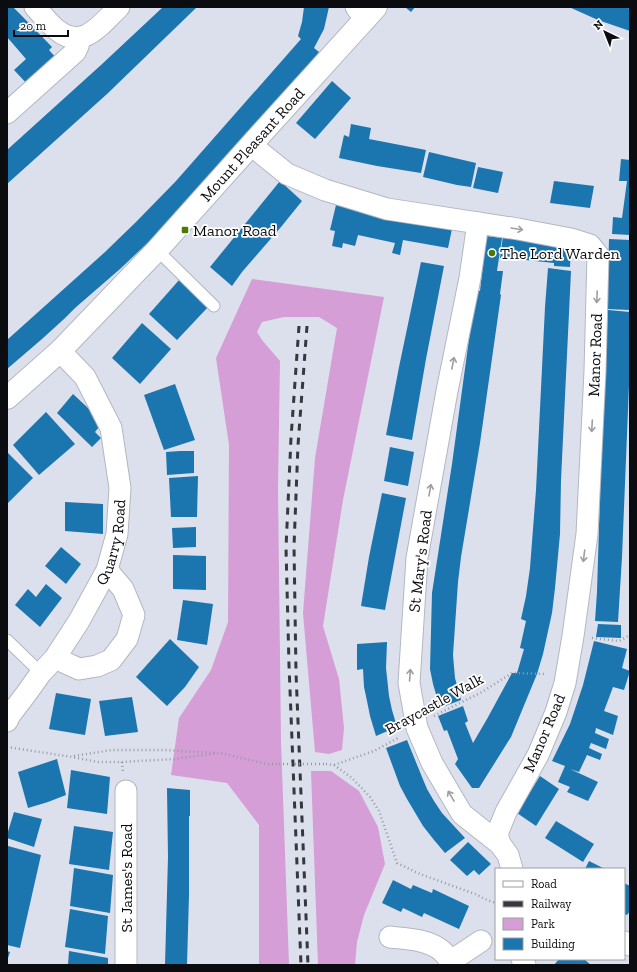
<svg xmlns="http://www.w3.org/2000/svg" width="637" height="972" viewBox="0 0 637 972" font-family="'Zilla Slab',serif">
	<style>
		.green { fill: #d59ed6 }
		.building { fill: #1b75ae }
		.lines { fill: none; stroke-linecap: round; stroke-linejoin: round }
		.service-casing { stroke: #b3b7c2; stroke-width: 13 }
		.minor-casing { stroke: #b3b7c2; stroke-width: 23 }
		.tertiary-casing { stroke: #b3b7c2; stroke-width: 24 }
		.path { stroke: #979aa3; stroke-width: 2.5; stroke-dasharray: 1 3; stroke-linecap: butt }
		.service { stroke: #fff; stroke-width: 11 }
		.minor { stroke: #fff; stroke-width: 21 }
		.tertiary { stroke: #fff; stroke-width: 22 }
		.rail { stroke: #36383d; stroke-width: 3; stroke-dasharray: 7 7; stroke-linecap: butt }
		.path-bridge { stroke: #979aa3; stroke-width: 2.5; stroke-dasharray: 1 3; stroke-linecap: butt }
		.oneway { stroke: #9d9e9f }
		.poi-dot { fill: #497a04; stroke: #fff; stroke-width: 1.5 }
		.labels { text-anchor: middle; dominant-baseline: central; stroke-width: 3.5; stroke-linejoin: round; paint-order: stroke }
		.street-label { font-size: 16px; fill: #0b0c10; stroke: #fff }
		.poi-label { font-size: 16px; fill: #0b0c10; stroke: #fff; text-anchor: start }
	</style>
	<rect width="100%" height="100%" fill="#dce0ec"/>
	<g class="green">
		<path d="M 252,279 L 384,297 L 343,500 L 323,626 L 339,679 L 344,728 L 342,750 L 329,754 L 315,752 L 303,613 L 315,458 L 337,328 L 319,317 L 284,317 L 262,322 L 257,332 L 262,340 L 280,361 L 278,488 L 281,741 L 289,965 L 259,965 L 259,825 L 227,783 L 171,775 L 179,718 L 211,670 L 228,622 L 229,445 L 216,358 Z"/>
		<path d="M 311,771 L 331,771 L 359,791 L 378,827 L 385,864 L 364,915 L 357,942 L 355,965 L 318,965 Z"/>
	</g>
	<g class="building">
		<path d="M 7,7 L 13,7 L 20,14 L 52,47 L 49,50 L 58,60 L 29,86 L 14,70 L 26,59 L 7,37 Z"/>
		<path d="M 163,7 L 197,7 L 107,94 L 7,184 L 7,150 L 101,65 Z"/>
		<path d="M 304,7 L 329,7 L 324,29 L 314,48 L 319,52 L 301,75 L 174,218 L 120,269 L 75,308 L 64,319 L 42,339 L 7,369 L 7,340 L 105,252 L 136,222 L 176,181 L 301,39 L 298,36 L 302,22 Z"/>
		<path d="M 405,7 L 415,7 L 411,12 Z"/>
		<path d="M 569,7 L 626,7 L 630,9 L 630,31 L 598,20 Z"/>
		<path d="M 332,81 L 351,98 L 315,139 L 296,123 Z"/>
		<path d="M 351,124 L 371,128 L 369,139 L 426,150 L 421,173 L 377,166 L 339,158 L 344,135 L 349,137 Z"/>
		<path d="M 429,152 L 476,163 L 471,187 L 457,185 L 423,177 Z"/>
		<path d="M 621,159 L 630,160 L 630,235 L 612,234 L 613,217 L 622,218 L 627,181 L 619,181 Z"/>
		<path d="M 478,167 L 503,172 L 498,193 L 473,188 Z"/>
		<path d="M 280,181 L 302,201 L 281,227 L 242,272 L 232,286 L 210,267 Z"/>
		<path d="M 554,181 L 594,186 L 590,208 L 550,203 Z"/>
		<path d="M 336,205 L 364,212 L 452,229 L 448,248 L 403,240 L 400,255 L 392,253 L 395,243 L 358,235 L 355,246 L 343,243 L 342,248 L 332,246 L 335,231 L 330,230 Z"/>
		<path d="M 486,236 L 502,238 L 497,271 L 503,271 L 500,294 L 501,295 L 480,443 L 461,557 L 458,582 L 453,655 L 455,678 L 461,700 L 440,708 L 433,684 L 430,669 L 432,593 L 452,464 L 472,317 L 477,290 L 480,291 Z"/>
		<path d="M 503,236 L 571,246 L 570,267 L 554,266 L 554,263 L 526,260 L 500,258 Z"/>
		<path d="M 609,239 L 630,240 L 630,310 L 607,309 Z"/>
		<path d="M 421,262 L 444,266 L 426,359 L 412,440 L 386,435 L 399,367 Z"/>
		<path d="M 548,268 L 571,271 L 561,480 L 560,534 L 555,588 L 552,613 L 543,654 L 537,674 L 511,737 L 479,788 L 472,788 L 455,764 L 458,759 L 447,730 L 444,731 L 438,716 L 463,706 L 468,721 L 465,723 L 473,743 L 487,719 L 512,673 L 517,673 L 524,649 L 520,648 L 526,621 L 521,619 L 526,596 L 530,568 L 536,490 L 545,307 Z"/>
		<path d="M 180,279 L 209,306 L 177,340 L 149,314 Z"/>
		<path d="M 608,310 L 630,312 L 630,361 L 622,557 L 618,622 L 595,621 L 597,592 L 602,430 Z"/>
		<path d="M 142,323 L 171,349 L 140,384 L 112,358 Z"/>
		<path d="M 175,384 L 195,440 L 164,450 L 144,395 Z"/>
		<path d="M 73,394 L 103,422 L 95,432 L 101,438 L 92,447 L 57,413 Z"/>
		<path d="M 46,412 L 75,444 L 39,475 L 13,445 Z"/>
		<path d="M 390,447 L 414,452 L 408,486 L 384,481 Z"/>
		<path d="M 180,451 L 194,451 L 194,473 L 167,475 L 166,452 Z"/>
		<path d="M 7,452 L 33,478 L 7,504 Z"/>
		<path d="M 198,476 L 197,517 L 171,517 L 169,478 Z"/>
		<path d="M 382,493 L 406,498 L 385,610 L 361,606 L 369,557 Z"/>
		<path d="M 65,502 L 103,504 L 103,534 L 65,531 Z"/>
		<path d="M 196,527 L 196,547 L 173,548 L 172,528 Z"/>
		<path d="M 61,547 L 81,564 L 66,584 L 45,566 Z"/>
		<path d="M 173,555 L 206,556 L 206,590 L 173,589 Z"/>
		<path d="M 46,584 L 62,598 L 40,627 L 15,605 L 28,589 L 36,597 Z"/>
		<path d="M 183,600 L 213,604 L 207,645 L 177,640 Z"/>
		<path d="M 598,624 L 621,625 L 621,638 L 596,637 Z"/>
		<path d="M 170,639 L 199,667 L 185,687 L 167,706 L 136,677 Z"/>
		<path d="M 594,641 L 627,649 L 622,668 L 630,671 L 624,690 L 613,687 L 604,711 L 618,716 L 613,735 L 596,728 L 595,733 L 609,739 L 606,749 L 591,743 L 589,748 L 602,754 L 600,760 L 587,755 L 579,772 L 570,769 L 598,782 L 588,801 L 567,792 L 570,787 L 558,782 L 565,766 L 552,761 L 570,724 L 583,685 Z"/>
		<path d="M 387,642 L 386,668 L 389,696 L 392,710 L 397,727 L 376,736 L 370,716 L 367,701 L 364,687 L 363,669 L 357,670 L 357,644 Z"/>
		<path d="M 56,693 L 91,699 L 85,735 L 49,729 Z"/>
		<path d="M 132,697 L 138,732 L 105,736 L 99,701 Z"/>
		<path d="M 407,740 L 422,777 L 427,789 L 434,801 L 442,813 L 465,838 L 445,853 L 434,840 L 423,826 L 407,799 L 400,786 L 386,748 Z"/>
		<path d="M 57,759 L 66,795 L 48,802 L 28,808 L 18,772 Z"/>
		<path d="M 71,770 L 110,777 L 107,814 L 67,808 Z"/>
		<path d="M 540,776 L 559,789 L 536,826 L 517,813 Z"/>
		<path d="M 167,788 L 190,790 L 190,816 L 189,816 L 189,895 L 187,965 L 165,965 L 168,857 Z"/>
		<path d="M 14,812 L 42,819 L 34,847 L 7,838 L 7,835 Z"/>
		<path d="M 556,821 L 594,844 L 583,862 L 545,838 Z"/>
		<path d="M 74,826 L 113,832 L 109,870 L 69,864 Z"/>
		<path d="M 468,842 L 491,864 L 479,875 L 474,870 L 467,876 L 450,860 Z"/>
		<path d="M 8,846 L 41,855 L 20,948 L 7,945 L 7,849 Z"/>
		<path d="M 589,861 L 605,869 L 585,869 Z"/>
		<path d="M 74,868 L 113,875 L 110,913 L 70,906 Z"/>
		<path d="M 393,880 L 411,889 L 413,885 L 432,893 L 433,889 L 469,906 L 459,929 L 424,913 L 422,917 L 403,908 L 401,912 L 382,903 Z"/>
		<path d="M 624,883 L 630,886 L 630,911 L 627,915 L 624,914 Z"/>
		<path d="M 70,909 L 108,916 L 105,954 L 65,947 Z"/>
		<path d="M 7,951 L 10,952 L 7,961 Z"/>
		<path d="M 69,951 L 108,958 L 108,965 L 68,965 Z"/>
		<path d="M 559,959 L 584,959 L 591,965 L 554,965 Z"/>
	</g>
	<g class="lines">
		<defs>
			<g id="service">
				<path d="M 157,250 L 214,306"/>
				<path d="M 7,640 L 41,673"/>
			</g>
			<g id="minor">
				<path d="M 35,7 C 42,14 49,24 57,30 C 83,51 101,24 119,7"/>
				<path d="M 356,7 L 366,19"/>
				<path d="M 7,113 L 75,52 L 78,46 L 80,38"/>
				<path d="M 251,145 L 287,174 L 325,190 L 387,209 L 518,229 L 571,239 L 590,245 L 598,255 L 595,371 L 587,534 L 573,636 L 565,683 L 556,712 L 538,755 L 506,812 L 497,834 L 500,844"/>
				<path d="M 478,223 L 470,278 L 447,391 L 417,558 L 409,683 L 417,728 L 432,763 L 462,814 L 500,844 L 508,855 L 512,869"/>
				<path d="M 55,658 L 79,669 L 97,666 L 111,660 L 127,639 L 134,615 L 123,589 L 107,570"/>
				<path id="s1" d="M 7,721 L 10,715 L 26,694 L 41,673 L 55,658 L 79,621 L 107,570 L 117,534 L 120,488 L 111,428 L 85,377 L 60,351"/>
				<path d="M 126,791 L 126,965"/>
				<path d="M 390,937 C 406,939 428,939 442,951 C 446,955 450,960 454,965"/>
				<path d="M 624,942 L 630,945"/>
				<path d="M 522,959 L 525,965"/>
				<path d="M 451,961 L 481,941"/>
			</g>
			<g id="tertiary">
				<path id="s2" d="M 7,398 L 60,351 L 157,250 L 251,145 L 376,7"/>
			</g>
		</defs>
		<use href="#service" class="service-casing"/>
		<use href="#minor" class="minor-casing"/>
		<use href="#tertiary" class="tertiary-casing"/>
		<g class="path">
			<path d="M 592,638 L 619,641 L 628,636 L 630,636"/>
			<path d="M 434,716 L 482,692 L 512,673 L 546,674"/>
			<path d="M 7,747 L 72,757 L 98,762 L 122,762 L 174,759 L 220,753 L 266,764 L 279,764"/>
			<path d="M 74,756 L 112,750 L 166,750 L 215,753"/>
			<path d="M 122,762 L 123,773"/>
			<path d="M 326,764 L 334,765 L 352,778 L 370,797 L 379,811 L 397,863 L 420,874 L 475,894 L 487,900 L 496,903"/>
			<path d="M 334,765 L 374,751 L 400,737"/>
		</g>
		<use href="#service" class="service"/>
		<use href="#minor" class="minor"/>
		<use href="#tertiary" class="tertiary"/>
		<g class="rail">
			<path d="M 299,326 L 291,438 L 286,548 L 289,665 L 301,965"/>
			<path d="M 307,326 L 298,445 L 294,546 L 296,673 L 308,965"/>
		</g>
		<path class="path-bridge" d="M 279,764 L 326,764"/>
	</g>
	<defs><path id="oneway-shaft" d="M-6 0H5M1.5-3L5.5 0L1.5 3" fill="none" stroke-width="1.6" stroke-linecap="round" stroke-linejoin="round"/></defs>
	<g class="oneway">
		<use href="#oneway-shaft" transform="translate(517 229) rotate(9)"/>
		<use href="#oneway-shaft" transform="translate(597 297) rotate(92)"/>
		<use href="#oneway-shaft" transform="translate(453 363) rotate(-79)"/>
		<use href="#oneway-shaft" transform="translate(592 426) rotate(93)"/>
		<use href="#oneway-shaft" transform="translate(430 490) rotate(-80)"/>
		<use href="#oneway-shaft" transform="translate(584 556) rotate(97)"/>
		<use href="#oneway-shaft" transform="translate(410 675) rotate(-86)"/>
		<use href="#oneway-shaft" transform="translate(451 796) rotate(-120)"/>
	</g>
	<g class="poi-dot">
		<rect x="181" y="226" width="8" height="8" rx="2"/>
		<circle cx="492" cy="253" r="4"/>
	</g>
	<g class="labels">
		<g class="street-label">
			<text stroke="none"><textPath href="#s2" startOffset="353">Mount Pleasant Road</textPath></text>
			<text transform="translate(595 355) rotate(-88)">Manor Road</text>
			<text stroke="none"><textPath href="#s1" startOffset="210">Quarry Road</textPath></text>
			<text transform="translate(420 561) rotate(-83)">St Mary's Road</text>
			<text transform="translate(434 704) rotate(-29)">Braycastle Walk</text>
			<text transform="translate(544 733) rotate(-67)">Manor Road</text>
			<text transform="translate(126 878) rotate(-90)">St James's Road</text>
		</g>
		<g class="poi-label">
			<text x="193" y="230">Manor Road</text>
			<text x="500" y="253">The Lord Warden</text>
		</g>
	</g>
	<rect width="637" height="972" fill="none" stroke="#0b0c10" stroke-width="16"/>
	<rect x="495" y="868" width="130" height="92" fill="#ffffff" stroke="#9d9e9f"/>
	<rect x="503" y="881" width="20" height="6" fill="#ffffff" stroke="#9d9e9f"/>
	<text x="531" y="888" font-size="12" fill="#0b0c10">Road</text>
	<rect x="503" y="901" width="20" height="6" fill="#36383d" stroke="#9d9e9f"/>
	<text x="531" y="908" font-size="12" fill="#0b0c10">Railway</text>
	<rect x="503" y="918" width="20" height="12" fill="#d59ed6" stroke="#9d9e9f"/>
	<text x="531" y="928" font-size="12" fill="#0b0c10">Park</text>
	<rect x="503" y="938" width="20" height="12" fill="#1b75ae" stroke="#9d9e9f"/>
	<text x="531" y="948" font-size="12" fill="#0b0c10">Building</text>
	<g transform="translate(605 32) rotate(317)" stroke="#ffffff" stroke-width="3" paint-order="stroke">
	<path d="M0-3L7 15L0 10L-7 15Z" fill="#0b0c10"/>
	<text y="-6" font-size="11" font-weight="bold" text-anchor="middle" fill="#0b0c10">N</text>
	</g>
	<path d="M14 30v6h54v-6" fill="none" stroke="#0b0c10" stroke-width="2"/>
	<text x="20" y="30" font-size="12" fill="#0b0c10" stroke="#ffffff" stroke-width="3" paint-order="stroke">20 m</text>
</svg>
